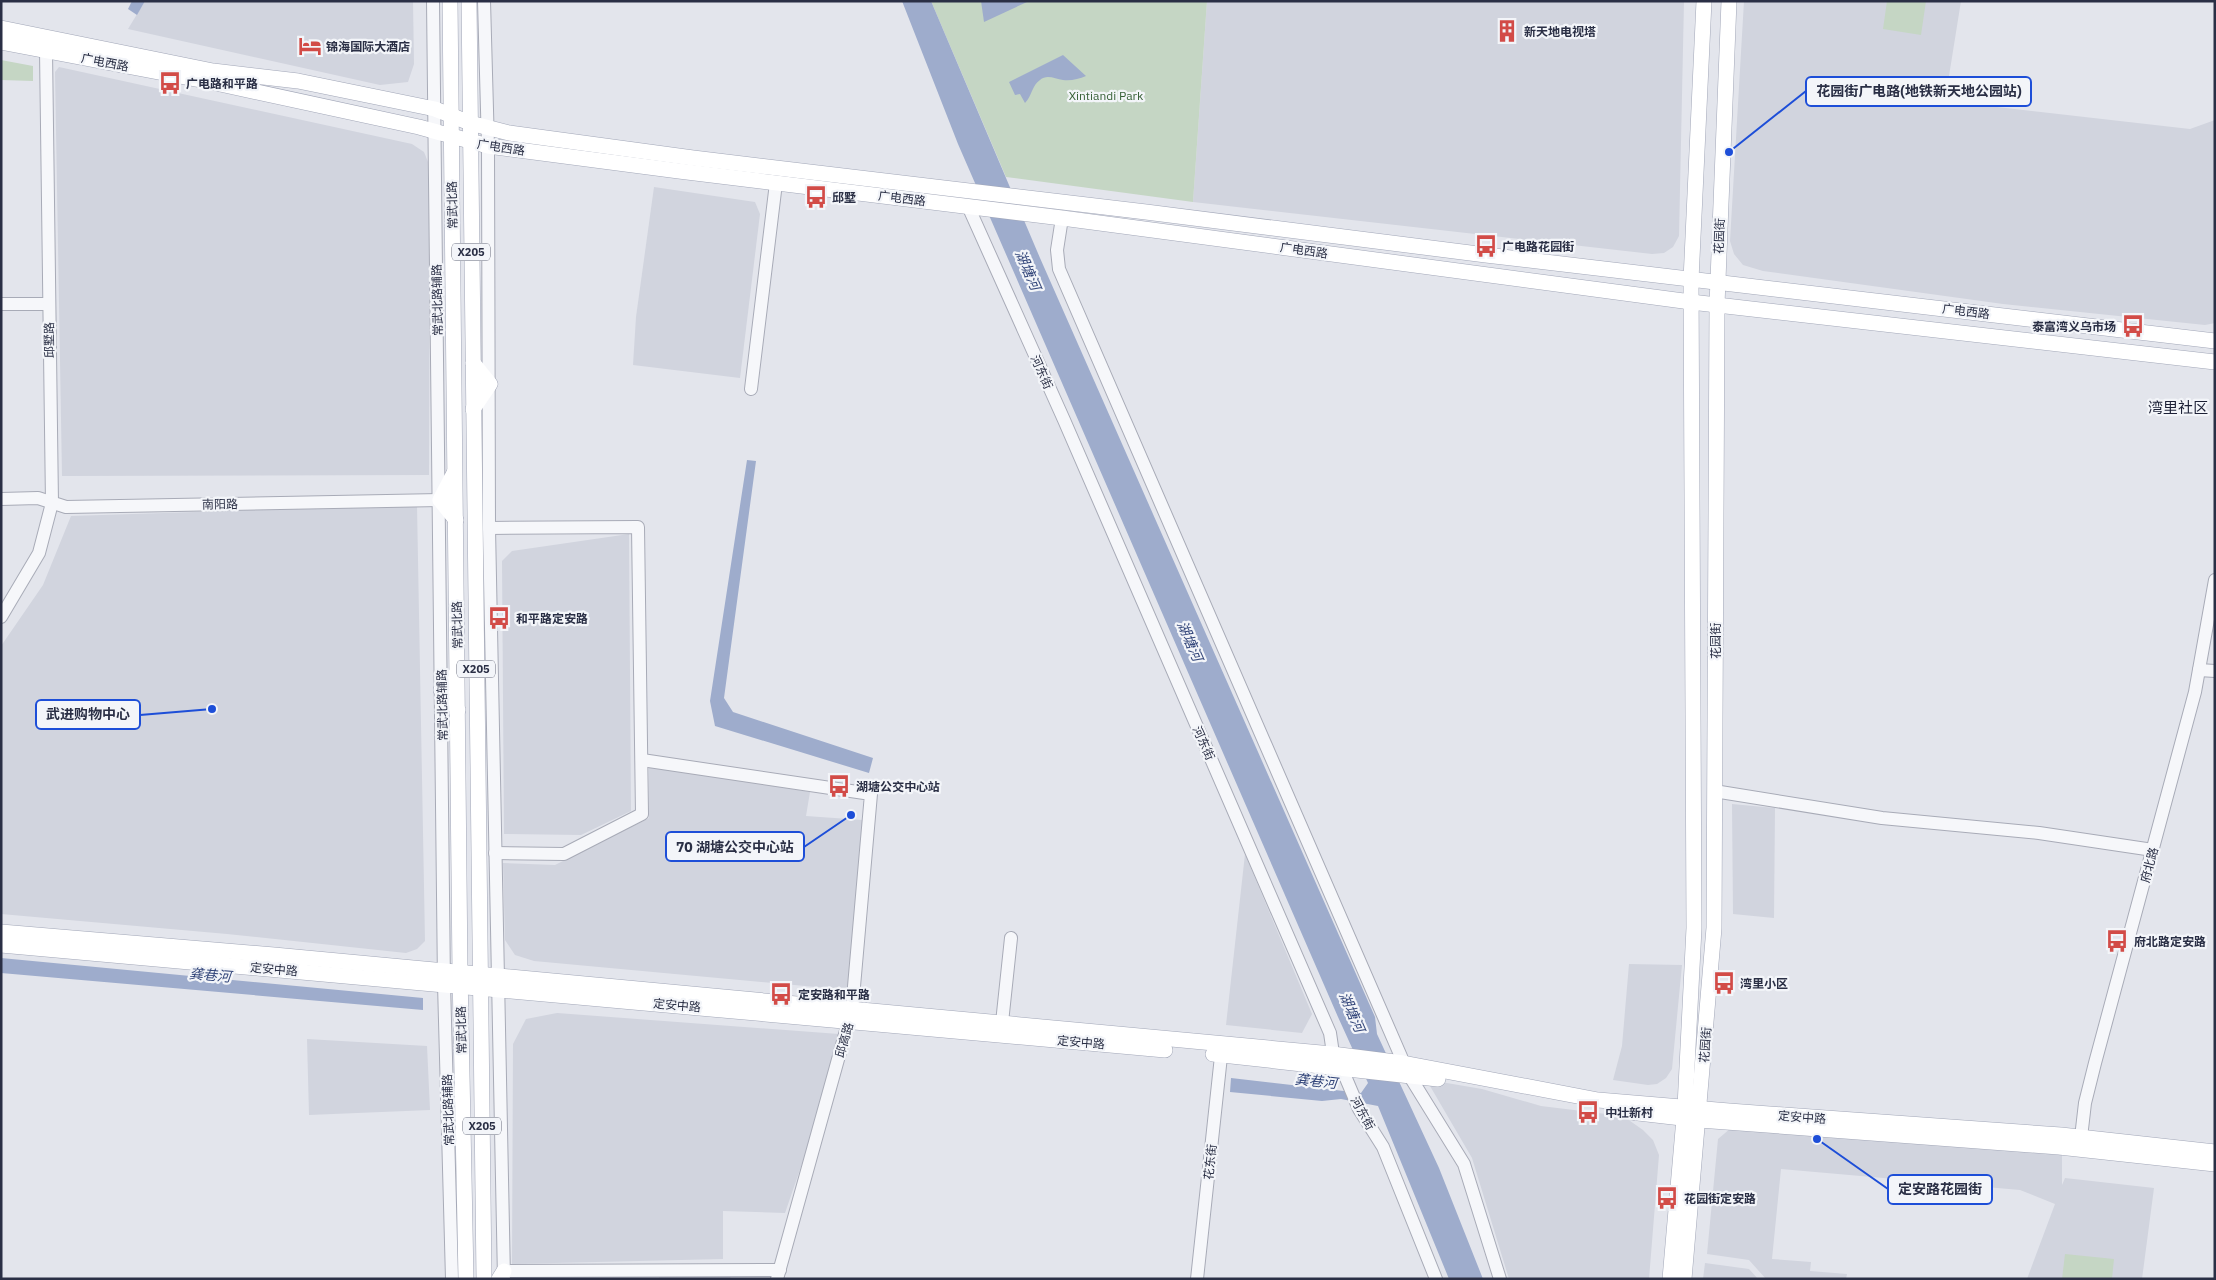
<svg xmlns="http://www.w3.org/2000/svg" width="2216" height="1280" viewBox="0 0 2216 1280" font-family="'IBM Plex Sans','Noto Sans SC',sans-serif">
	<style>
		.built { fill: #d1d4de }
		.green { fill: #c5d6c4 }
		.water { fill: #9eaccc }
		.lines { fill: none; stroke-linecap: round; stroke-linejoin: round }
		.minor-casing { stroke: #a8abb7; stroke-width: 14 }
		.major-casing { stroke: #a2a7b8; stroke-width: 16 }
		.minor { stroke: #f6f7fa; stroke-width: 12 }
		.major { stroke: #fff; stroke-width: 15 }
		.labels { text-anchor: middle; dominant-baseline: central; stroke-width: 4.5; stroke-linejoin: round; paint-order: stroke }
		.shield { fill: #f3f5f9; stroke: #666a7b; stroke-width: 1 }
		.shield-label { font-size: 11px; font-weight: bold; fill: #2a2f45 }
		.poi-label { font-size: 12px; font-weight: bold; fill: #2a2f45; stroke: #f3f5f9; text-anchor: start }
		.street-label { font-size: 12px; fill: #2a2f45; stroke: #f3f5f9 }
		.park-label { font-size: 12px; fill: #376137; stroke: #f3f5f9 }
		.water-label { font-size: 14px; font-style: italic; fill: #33467a; stroke: #f3f5f9 }
		.quarter-label { font-size: 15px; fill: #1c2036; stroke: #f3f5f9 }
		.leader { fill: none; stroke: #1d4ed8; stroke-width: 2 }
		.callout-dot { fill: #1d4ed8; stroke: #f3f5f9; stroke-width: 2 }
		.callout { fill: #f3f5f9; stroke: #1d4ed8; stroke-width: 2 }
		.callout-label { font-size: 14px; text-anchor: middle; font-weight: bold; fill: #2a2f45 }
	</style>
	<rect width="100%" height="100%" fill="#e3e5ec"/>
	<g class="built">
		<path d="M 145,1 L 413,1 L 414,64 L 408,82 L 380,85 L 128,29 Z"/>
		<path d="M 1207,1 L 1684,1 L 1679,236 L 1673,247 L 1664,253 L 1652,254 L 1193,202 Z"/>
		<path d="M 1744,1 L 1961,1 L 1945,101 L 2190,129 L 2215,120 L 2215,323 L 2205,325 L 2003,304 L 1763,271 L 1743,265 L 1734,254 L 1730,241 Z"/>
		<path d="M 59,67 L 412,144 L 424,152 L 430,167 L 429,475 L 62,476 L 55,72 Z"/>
		<path d="M 654,187 L 755,202 L 760,214 L 740,378 L 633,365 L 636,317 Z"/>
		<path d="M 417,505 L 425,941 L 417,949 L 406,953 L 227,934 L 1,914 L 1,646 L 43,585 L 71,516 Z"/>
		<path d="M 629,534 L 631,811 L 581,835 L 504,834 L 502,561 L 512,551 Z"/>
		<path d="M 649,765 L 810,792 L 806,816 L 863,820 L 848,990 L 534,961 L 515,955 L 505,940 L 503,863 L 555,865 L 649,818 Z"/>
		<path d="M 1732,804 L 1775,808 L 1774,918 L 1733,914 Z"/>
		<path d="M 1245,854 L 1312,1014 L 1302,1033 L 1226,1025 Z"/>
		<path d="M 1629,964 L 1682,965 L 1672,1069 L 1666,1078 L 1657,1084 L 1648,1085 L 1613,1080 L 1622,1046 Z"/>
		<path d="M 557,1013 L 839,1034 L 815,1126 L 785,1213 L 723,1211 L 723,1259 L 512,1264 L 513,1044 L 526,1019 Z"/>
		<path d="M 307,1039 L 427,1046 L 430,1110 L 309,1115 Z"/>
		<path d="M 1435,1081 L 1482,1089 L 1541,1106 L 1623,1116 L 1643,1130 L 1653,1140 L 1659,1155 L 1649,1279 L 1509,1279 L 1472,1158 L 1430,1086 Z"/>
		<path d="M 1731,1128 L 2062,1155 L 2062,1185 L 2065,1178 L 2154,1188 L 2142,1279 L 2027,1279 L 2055,1204 L 2020,1190 L 1781,1169 L 1772,1259 L 1811,1262 L 1810,1271 L 1847,1274 L 1846,1279 L 1766,1279 L 1749,1260 L 1707,1254 L 1718,1139 Z"/>
		<path d="M 1705,1263 L 1749,1269 L 1758,1279 L 1703,1279 Z"/>
		<path d="M 731,1276 L 730,1279 L 659,1279 L 659,1277 Z"/>
	</g>
	<g class="green">
		<path d="M 931,1 L 1207,1 L 1193,202 L 1006,177 Z"/>
		<path d="M 1887,1 L 1926,1 L 1921,35 L 1883,29 Z"/>
		<path d="M 1,60 L 33,66 L 33,81 L 1,80 Z"/>
		<path d="M 2065,1254 L 2114,1259 L 2112,1279 L 2062,1279 Z"/>
	</g>
	<g class="water">
		<path d="M 132,1 L 145,1 L 137,15 L 128,9 Z"/>
		<path d="M 902,1 L 931,1 L 1040,258 L 1375,1017 L 1377,1034 L 1439,1168 L 1483,1279 L 1449,1279 L 1378,1106 L 1341,1099 L 1322,1101 L 1230,1092 L 1231,1078 L 1361,1093 L 1368,1083 L 1338,1017 L 958,144 Z"/>
		<path d="M 981,1 L 1027,1 L 1027,2 L 984,22 Z"/>
		<path d="M 1063,55 L 1086,76 C 1079,79 1071,81 1063,80 C 1055,79 1047,74 1040,80 C 1032,85 1032,96 1025,103 L 1020,94 L 1015,95 L 1009,82 Z"/>
		<path d="M 747,460 L 756,461 L 724,698 L 733,712 L 873,758 L 869,773 L 715,726 L 710,701 Z"/>
		<path d="M 1,958 L 423,998 L 423,1010 L 1,973 Z"/>
	</g>
	<g class="lines">
		<defs>
			<g id="minor">
				<path d="M 433,1 L 444,984 L 452,1279"/>
				<path d="M 484,1 L 488,146 L 489,528 L 504,1279"/>
				<path d="M 968,206 L 1064,420 L 1330,1033 L 1335,1067 L 1345,1076 L 1359,1109 L 1383,1147 L 1436,1279"/>
				<path d="M 1062,218 L 1057,250 L 1059,269 L 1409,1075 L 1464,1164 L 1500,1279"/>
				<path d="M 1,304 L 48,304"/>
				<path d="M 751,389 L 776,183"/>
				<path d="M 1,499 L 38,498 L 66,507 L 440,500"/>
				<path d="M 489,528 L 638,527 L 642,814 L 564,854 L 495,853"/>
				<path d="M 1,617 L 39,553 L 52,503 L 46,51"/>
				<path d="M 2199,670 L 2215,671"/>
				<path d="M 642,760 L 871,794 L 852,1009 L 777,1279"/>
				<path d="M 1714,791 L 1882,818 L 2039,833 L 2153,850"/>
				<path d="M 1001,1032 L 1011,938"/>
				<path d="M 2080,1146 L 2085,1103 L 2095,1063 L 2195,692 L 2215,580"/>
				<path d="M 504,1271 L 780,1270"/>
				<path d="M 1197,1279 L 1222,1047"/>
			</g>
			<g id="major">
				<path d="M 450,1 L 460,972 L 466,1279"/>
				<path d="M 469,1 L 484,1279"/>
				<path d="M 1,28 L 213,71 L 298,81 L 435,109 L 470,123 L 509,133 L 693,158 L 1146,212 L 1486,255 L 2215,341"/>
				<path d="M 1,42 L 211,82 L 419,127 L 488,146 L 679,171 L 1062,218 L 1691,302 L 2215,362"/>
				<path d="M 473,363 L 490,384 L 473,409"/>
				<path d="M 454,473 L 440,500 L 456,520"/>
				<path d="M 457,673 L 441,690 L 458,710"/>
				<path d="M 1,932 L 274,955 L 1332,1054 L 1403,1063 L 1598,1100 L 1729,1111 L 2061,1135 L 2215,1152"/>
				<path d="M 1,945 L 1165,1050"/>
				<path d="M 1213,1054 L 1438,1079"/>
				<path d="M 1621,1111 L 1699,1120 L 2059,1147 L 2215,1164"/>
				<path d="M 499,1279 L 504,1271"/>
				<path d="M 1670,1279 L 1685,1107 L 1694,928 L 1691,280 L 1704,1"/>
				<path d="M 1684,1279 L 1714,928 L 1717,305 L 1729,1"/>
			</g>
		</defs>
		<use href="#minor" class="minor-casing"/>
		<use href="#major" class="major-casing"/>
		<use href="#minor" class="minor"/>
		<use href="#major" class="major"/>
	</g>
	<defs>
		<symbol id="building-bare" viewBox="-9 -9 18 18"><path d="M-4-6H4V6H1V3H-1V6H-4ZM-2.5-4.3h1.7v1.8h-1.7ZM.8-4.3h1.7v1.8H.8ZM-2.5-1h1.7V.8h-1.7ZM.8-1h1.7V.8H.8Z" fill="#d24b47" stroke="#f3f5f9" stroke-width="2.5" paint-order="stroke"/></symbol>
		<symbol id="hotel-bare" viewBox="-9 -9 18 18"><path d="M-6-4.5h1.5V1H6V5H4.5V3h-9V5H-6ZM-4 0a1.8 1.8 0 1 1 3.6 0ZM.5 0V-2.5h3Q6-2.5 6 0Z" fill="#d24b47" stroke="#f3f5f9" stroke-width="2.5" paint-order="stroke"/></symbol>
		<symbol id="bus-bare" viewBox="-9 -9 18 18"><path d="M-5-6H5V4H4V6H2V4H-2V6H-4V4H-5ZM-3.5-4V0h7V-4ZM-3.5 1.2v1.5H-2V1.2ZM2 1.2v1.5H3.5V1.2Z" fill="#d24b47" stroke="#f3f5f9" stroke-width="2.5" paint-order="stroke"/></symbol>
	</defs>
	<g fill-rule="evenodd">
		<use href="#building-bare" x="1491" y="15" width="32" height="32"/>
		<use href="#hotel-bare" x="294" y="30" width="32" height="32"/>
		<use href="#bus-bare" x="154" y="67" width="32" height="32"/>
		<use href="#bus-bare" x="800" y="181" width="32" height="32"/>
		<use href="#bus-bare" x="1470" y="230" width="32" height="32"/>
		<use href="#bus-bare" x="2117" y="310" width="32" height="32"/>
		<use href="#bus-bare" x="483" y="602" width="32" height="32"/>
		<use href="#bus-bare" x="823" y="770" width="32" height="32"/>
		<use href="#bus-bare" x="2101" y="925" width="32" height="32"/>
		<use href="#bus-bare" x="1708" y="967" width="32" height="32"/>
		<use href="#bus-bare" x="765" y="978" width="32" height="32"/>
		<use href="#bus-bare" x="1572" y="1096" width="32" height="32"/>
		<use href="#bus-bare" x="1651" y="1182" width="32" height="32"/>
	</g>
	<g class="labels">
		<g class="shield">
			<rect x="452" y="243.5" width="38" height="17" rx="4"/>
			<rect x="457" y="660.5" width="38" height="17" rx="4"/>
			<rect x="463" y="1117.5" width="38" height="17" rx="4"/>
		</g>
		<g class="shield-label">
			<text x="471" y="252">X205</text>
			<text x="476" y="669">X205</text>
			<text x="482" y="1126">X205</text>
		</g>
		<g class="poi-label">
			<text x="1524" y="31">新天地电视塔</text>
			<text x="326" y="46">锦海国际大酒店</text>
			<text x="186" y="83">广电路和平路</text>
			<text x="832" y="197">邱墅</text>
			<text x="1502" y="246">广电路花园街</text>
			<text x="2116" y="326" text-anchor="end">泰富湾义乌市场</text>
			<text x="516" y="618">和平路定安路</text>
			<text x="856" y="786">湖塘公交中心站</text>
			<text x="2134" y="941">府北路定安路</text>
			<text x="1740" y="983">湾里小区</text>
			<text x="798" y="994">定安路和平路</text>
			<text x="1605" y="1112">中壮新村</text>
			<text x="1684" y="1198">花园街定安路</text>
		</g>
		<g class="street-label">
			<text transform="translate(105 62) rotate(11)">广电西路</text>
			<text transform="translate(501 147) rotate(9)">广电西路</text>
			<text transform="translate(902 198) rotate(7)">广电西路</text>
			<text transform="translate(452 205) rotate(-91)">常武北路</text>
			<text transform="translate(1719 236) rotate(-88)">花园街</text>
			<text transform="translate(1304 250) rotate(8)">广电西路</text>
			<text transform="translate(437 300) rotate(-91)">常武北路辅路</text>
			<text transform="translate(1966 311) rotate(7)">广电西路</text>
			<text transform="translate(49 340) rotate(-91)">邱墅路</text>
			<text transform="translate(1042 372) rotate(66)">河东街</text>
			<text transform="translate(220 504) rotate(-1)">南阳路</text>
			<text transform="translate(457 625) rotate(-91)">常武北路</text>
			<text transform="translate(1715 641) rotate(-90)">花园街</text>
			<text transform="translate(442 705) rotate(-91)">常武北路辅路</text>
			<text transform="translate(1204 743) rotate(66)">河东街</text>
			<text transform="translate(2149 865) rotate(-75)">府北路</text>
			<text transform="translate(274 969) rotate(5)">定安中路</text>
			<text transform="translate(677 1005) rotate(5)">定安中路</text>
			<text transform="translate(461 1030) rotate(-91)">常武北路</text>
			<text transform="translate(844 1040) rotate(-74)">邱高路</text>
			<text transform="translate(1081 1042) rotate(5)">定安中路</text>
			<text transform="translate(1705 1045) rotate(-86)">花园街</text>
			<text transform="translate(448 1110) rotate(-92)">常武北路辅路</text>
			<text transform="translate(1363 1113) rotate(61)">河东街</text>
			<text transform="translate(1802 1117) rotate(4)">定安中路</text>
			<text transform="translate(1210 1162) rotate(-84)">花东街</text>
		</g>
		<g class="park-label">
			<text x="1106" y="95">Xintiandi Park</text>
		</g>
		<g class="water-label">
			<text transform="translate(1028 270) rotate(66)">湖塘河</text>
			<text transform="translate(1190 641) rotate(66)">湖塘河</text>
			<text transform="translate(210 975) rotate(5)">龚巷河</text>
			<text transform="translate(1352 1012) rotate(66)">湖塘河</text>
			<text transform="translate(1316 1081) rotate(6)">龚巷河</text>
		</g>
		<g class="quarter-label">
			<text x="2178" y="407">湾里社区</text>
		</g>
	</g>
	<path class="leader" d="M1729 152L1806 91M212 709L140 715M851 815L804 847M1817 1139L1888 1189"/>
	<g class="callout-dot">
		<circle cx="1729" cy="152" r="5"/>
		<circle cx="212" cy="709" r="5"/>
		<circle cx="851" cy="815" r="5"/>
		<circle cx="1817" cy="1139" r="5"/>
	</g>
	<g class="callout">
		<rect x="1806" y="77" width="225" height="29" rx="5"/>
		<rect x="36" y="700" width="104" height="29" rx="5"/>
		<rect x="666" y="832" width="138" height="29" rx="5"/>
		<rect x="1888" y="1175" width="104" height="29" rx="5"/>
	</g>
	<g class="callout-label">
		<text x="1919" y="96">花园街广电路(地铁新天地公园站)</text>
		<text x="88" y="719">武进购物中心</text>
		<text x="735" y="852">70 湖塘公交中心站</text>
		<text x="1940" y="1194">定安路花园街</text>
	</g>
	<rect width="2216" height="1280" fill="none" stroke="#2a2f45" stroke-width="5"/>
</svg>
